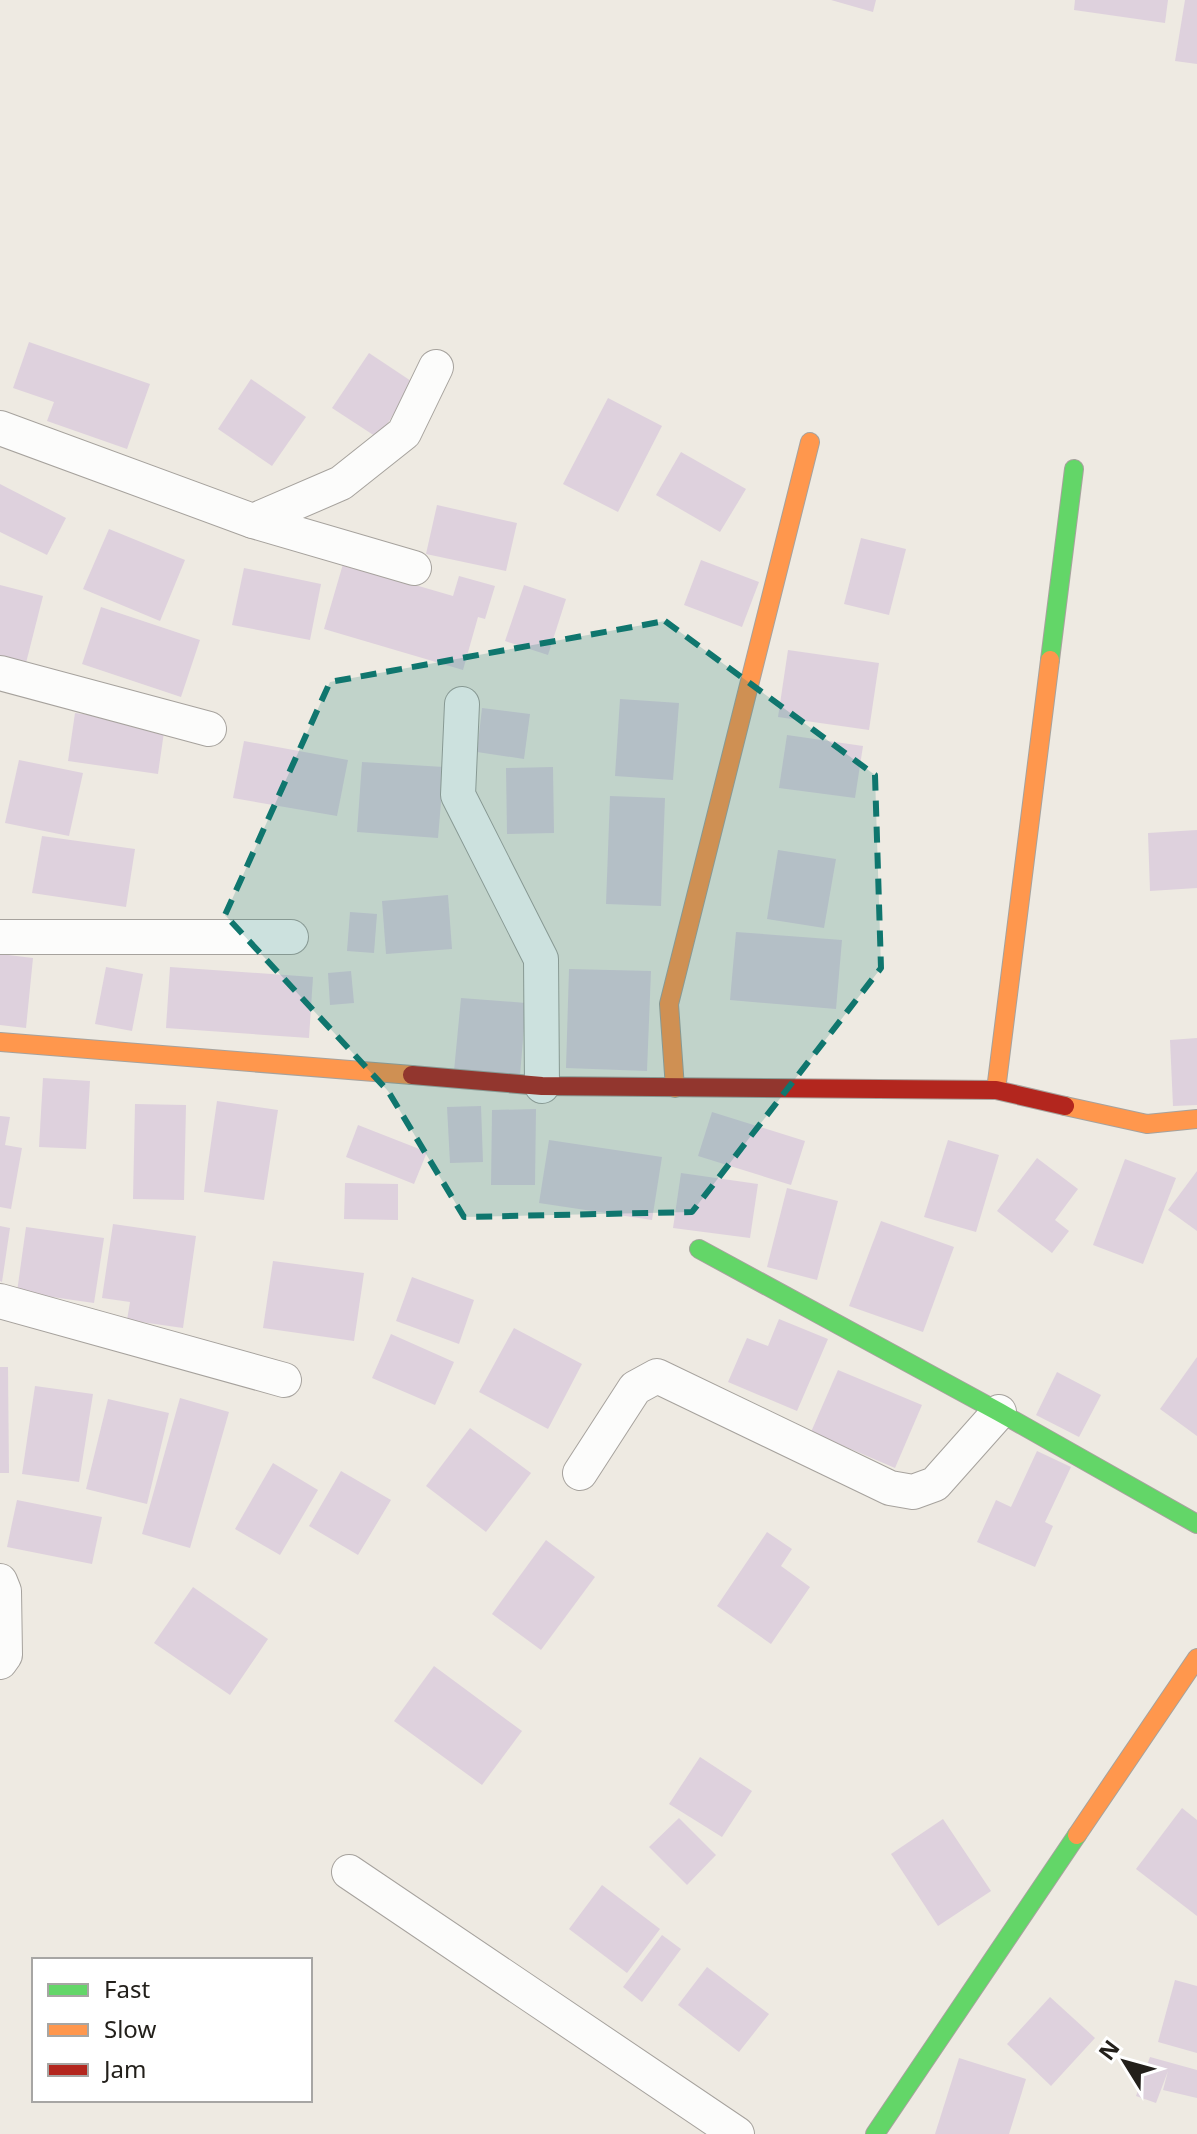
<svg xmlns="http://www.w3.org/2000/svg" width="1197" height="2134" viewBox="0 0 1197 2134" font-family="'Noto Sans',sans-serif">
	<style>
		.building { fill: #ded1dd }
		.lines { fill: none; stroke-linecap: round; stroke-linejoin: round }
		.street-casing { stroke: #a6a29d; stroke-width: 36 }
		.fast-casing { stroke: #a6a29d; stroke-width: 20 }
		.slow-casing { stroke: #a6a29d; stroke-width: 20 }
		.jam-casing { stroke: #a6a29d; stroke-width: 20 }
		.street { stroke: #fcfcfb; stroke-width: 34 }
		.fast { stroke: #63d668; stroke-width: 18 }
		.slow { stroke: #ff974d; stroke-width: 18 }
		.jam { stroke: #b3261e; stroke-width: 18 }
		.marked { fill: #0f766e; fill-opacity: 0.2; stroke: #0f766e; stroke-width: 6; stroke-dasharray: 16 10; stroke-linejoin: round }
	</style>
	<rect width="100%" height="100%" fill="#eeeae2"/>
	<g class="building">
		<path d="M 831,0 L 876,0 L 873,12 Z"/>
		<path d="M 1075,0 L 1168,0 L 1165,23 L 1074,10 Z"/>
		<path d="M 1185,0 L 1197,0 L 1197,64 L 1175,61 Z"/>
		<path d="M 29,342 L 150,384 L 127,449 L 47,421 L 54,402 L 13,388 Z"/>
		<path d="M 369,353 L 414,383 L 378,438 L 332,408 Z"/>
		<path d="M 251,379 L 306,417 L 272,466 L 218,429 Z"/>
		<path d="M 608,398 L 662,426 L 618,512 L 563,484 Z"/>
		<path d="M 681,452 L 746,489 L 720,532 L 656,495 Z"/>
		<path d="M 0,484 L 66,518 L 47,555 L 0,532 Z"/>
		<path d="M 437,505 L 517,523 L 506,571 L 426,554 Z"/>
		<path d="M 109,529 L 185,560 L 160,621 L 83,589 Z"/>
		<path d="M 861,538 L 906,549 L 889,615 L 844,604 Z"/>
		<path d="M 701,560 L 759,582 L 742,627 L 684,605 Z"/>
		<path d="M 343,564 L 453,596 L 459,576 L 495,586 L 485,619 L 478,617 L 463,670 L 324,629 Z"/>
		<path d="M 244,568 L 321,584 L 310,640 L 232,625 Z"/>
		<path d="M 0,585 L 43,596 L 26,663 L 0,657 Z"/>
		<path d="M 524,585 L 566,599 L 548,655 L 505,641 Z"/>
		<path d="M 101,607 L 200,640 L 181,697 L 82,664 Z"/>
		<path d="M 788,650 L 879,663 L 869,730 L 778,717 Z"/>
		<path d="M 620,699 L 679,703 L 673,780 L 615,776 Z"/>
		<path d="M 482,708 L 530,714 L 524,759 L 477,752 Z"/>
		<path d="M 75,713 L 165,725 L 158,774 L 68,761 Z"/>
		<path d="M 787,735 L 863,746 L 855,798 L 779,788 Z"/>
		<path d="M 244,741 L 348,760 L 337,816 L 233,798 Z"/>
		<path d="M 19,760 L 83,773 L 69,836 L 5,823 Z"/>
		<path d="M 362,762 L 444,767 L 438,838 L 357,832 Z"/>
		<path d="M 553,767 L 554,833 L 507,834 L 506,768 Z"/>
		<path d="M 610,796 L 665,798 L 661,906 L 606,904 Z"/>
		<path d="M 1197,830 L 1197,888 L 1150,891 L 1148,833 Z"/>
		<path d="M 42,836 L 135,849 L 126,907 L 32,893 Z"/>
		<path d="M 778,850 L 836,859 L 824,928 L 767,919 Z"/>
		<path d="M 448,895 L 452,949 L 386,954 L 382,901 Z"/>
		<path d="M 350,912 L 377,914 L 374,953 L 347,951 Z"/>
		<path d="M 736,932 L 842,940 L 836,1009 L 730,1000 Z"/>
		<path d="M 0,954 L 33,958 L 26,1028 L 0,1025 Z"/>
		<path d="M 106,967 L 143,974 L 132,1031 L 95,1024 Z"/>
		<path d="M 170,967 L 313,977 L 309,1038 L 166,1028 Z"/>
		<path d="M 569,969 L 651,971 L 647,1071 L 566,1068 Z"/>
		<path d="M 351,971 L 354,1003 L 330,1005 L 328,973 Z"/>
		<path d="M 461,998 L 526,1003 L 520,1076 L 454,1071 Z"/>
		<path d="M 1197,1038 L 1197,1105 L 1173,1106 L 1170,1040 Z"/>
		<path d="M 43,1078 L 90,1081 L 86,1149 L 39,1147 Z"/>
		<path d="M 217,1101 L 278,1110 L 264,1200 L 204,1192 Z"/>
		<path d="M 135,1104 L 186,1105 L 184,1200 L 133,1199 Z"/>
		<path d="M 481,1106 L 483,1162 L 450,1163 L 447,1107 Z"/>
		<path d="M 536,1109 L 535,1185 L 491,1185 L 492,1110 Z"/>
		<path d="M 712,1112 L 805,1141 L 791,1185 L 698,1156 Z"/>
		<path d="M 0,1116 L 10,1117 L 5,1145 L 22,1148 L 11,1209 L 0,1207 Z"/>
		<path d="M 358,1125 L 427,1152 L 414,1184 L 346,1157 Z"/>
		<path d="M 549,1140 L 662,1157 L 652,1220 L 539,1203 Z"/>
		<path d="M 948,1140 L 999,1155 L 976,1232 L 924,1217 Z"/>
		<path d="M 1037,1158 L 1078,1189 L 1055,1220 L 1069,1231 L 1052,1253 L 997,1211 Z"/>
		<path d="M 1125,1159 L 1176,1178 L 1143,1264 L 1093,1245 Z"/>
		<path d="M 1197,1171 L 1197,1231 L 1168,1210 Z"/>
		<path d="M 681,1173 L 758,1184 L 750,1238 L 673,1228 Z"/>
		<path d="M 345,1183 L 398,1184 L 398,1220 L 344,1219 Z"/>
		<path d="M 787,1188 L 838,1201 L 817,1280 L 767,1267 Z"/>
		<path d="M 881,1221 L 954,1247 L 923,1332 L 849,1306 Z"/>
		<path d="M 113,1224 L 196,1236 L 183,1328 L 127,1320 L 130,1302 L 102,1298 Z"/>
		<path d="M 0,1226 L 10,1228 L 2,1282 L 0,1281 Z"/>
		<path d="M 26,1227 L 104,1238 L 94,1303 L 17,1292 Z"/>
		<path d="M 273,1261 L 364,1273 L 354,1341 L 263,1328 Z"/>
		<path d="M 412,1277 L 474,1300 L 459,1344 L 396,1321 Z"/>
		<path d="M 779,1319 L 828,1339 L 797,1411 L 728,1382 L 747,1338 L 768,1346 Z"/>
		<path d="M 514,1328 L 582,1364 L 548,1429 L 479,1392 Z"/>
		<path d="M 391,1334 L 454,1362 L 435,1405 L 372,1378 Z"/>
		<path d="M 1197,1357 L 1197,1436 L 1160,1409 Z"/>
		<path d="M 0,1367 L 8,1367 L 9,1473 L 0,1473 Z"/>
		<path d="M 838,1370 L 922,1405 L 895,1468 L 811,1432 Z"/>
		<path d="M 1057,1372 L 1101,1395 L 1079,1437 L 1036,1415 Z"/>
		<path d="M 35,1386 L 93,1394 L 79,1482 L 22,1474 Z"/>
		<path d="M 180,1398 L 229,1412 L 190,1548 L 142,1534 Z"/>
		<path d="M 108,1399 L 169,1413 L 147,1504 L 86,1489 Z"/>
		<path d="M 470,1428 L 531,1473 L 486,1532 L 426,1486 Z"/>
		<path d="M 1037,1451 L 1071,1467 L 1045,1522 L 1053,1526 L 1035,1567 L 977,1542 L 996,1500 L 1011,1507 Z"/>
		<path d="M 273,1463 L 318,1490 L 280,1555 L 235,1529 Z"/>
		<path d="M 341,1471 L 391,1500 L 358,1555 L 309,1526 Z"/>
		<path d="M 17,1500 L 102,1517 L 92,1564 L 7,1547 Z"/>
		<path d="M 767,1532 L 792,1549 L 781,1566 L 810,1587 L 771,1644 L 717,1606 Z"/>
		<path d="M 546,1540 L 595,1577 L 541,1650 L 492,1614 Z"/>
		<path d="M 193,1587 L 268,1639 L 230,1695 L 154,1643 Z"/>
		<path d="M 434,1666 L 522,1731 L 482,1785 L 394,1721 Z"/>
		<path d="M 700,1757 L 752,1791 L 722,1837 L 669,1804 Z"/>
		<path d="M 1182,1808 L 1197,1820 L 1197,1916 L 1136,1869 Z"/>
		<path d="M 679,1818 L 716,1855 L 687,1885 L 649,1847 Z"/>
		<path d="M 943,1819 L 991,1891 L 938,1926 L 891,1854 Z"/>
		<path d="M 602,1885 L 660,1929 L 627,1973 L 569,1929 Z"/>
		<path d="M 662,1935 L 681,1949 L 642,2002 L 623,1987 Z"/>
		<path d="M 707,1967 L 769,2014 L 739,2052 L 678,2005 Z"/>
		<path d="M 1175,1980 L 1197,1986 L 1197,2053 L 1158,2042 Z"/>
		<path d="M 1050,1997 L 1095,2038 L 1051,2086 L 1007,2044 Z"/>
		<path d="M 1150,2057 L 1197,2070 L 1197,2098 L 1163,2090 L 1168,2071 L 1156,2103 L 1136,2096 Z"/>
		<path d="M 959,2058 L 1026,2079 L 1009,2134 L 935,2134 Z"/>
	</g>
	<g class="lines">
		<defs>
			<g id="street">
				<path d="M 0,428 L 253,521 L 341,483 L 404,433 L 436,367"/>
				<path d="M 253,521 L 414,568"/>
				<path d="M 0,673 L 209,729"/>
				<path d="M 462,704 L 458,795 L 541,959 L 542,1086"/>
				<path d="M 0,937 L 291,937"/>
				<path d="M 0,1301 L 284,1380"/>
				<path d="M 580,1473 L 635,1388 L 657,1376 L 890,1488 L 913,1492 L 935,1484 L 999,1412"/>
				<path d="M 0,1581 L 4,1591 L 5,1655 L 0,1662"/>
				<path d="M 349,1872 L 737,2134"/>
			</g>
			<g id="fast">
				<path d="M 1050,660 L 1074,469"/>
				<path d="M 699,1249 L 999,1412 L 1197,1524"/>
				<path d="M 875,2134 L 1077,1835"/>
			</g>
			<g id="slow">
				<path d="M 0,1042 L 412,1075"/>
				<path d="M 675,1088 L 669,1004 L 810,442"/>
				<path d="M 996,1090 L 1050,660"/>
				<path d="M 1065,1106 L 1147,1124 L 1197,1119"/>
				<path d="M 1077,1835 L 1197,1658"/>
			</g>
			<path id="jam" d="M 412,1075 L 542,1086 L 996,1090 L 1065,1106"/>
		</defs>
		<use href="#street" class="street-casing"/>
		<use href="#fast" class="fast-casing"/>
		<use href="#slow" class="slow-casing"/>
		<use href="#jam" class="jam-casing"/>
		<use href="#street" class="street"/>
		<use href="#fast" class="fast"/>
		<use href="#slow" class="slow"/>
		<use href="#jam" class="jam"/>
	</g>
	<path class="marked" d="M 665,621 L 875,775 L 881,968 L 692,1212 L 464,1217 L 388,1091 L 225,915 L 330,682 Z"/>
	<rect x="32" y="1958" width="280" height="144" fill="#ffffff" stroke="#a7a6a4" stroke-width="2"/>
	<rect x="48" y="1984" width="40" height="12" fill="#63d668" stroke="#a7a6a4" stroke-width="2"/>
	<text x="104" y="1998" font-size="24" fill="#23201b">Fast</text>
	<rect x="48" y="2024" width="40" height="12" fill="#ff974d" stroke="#a7a6a4" stroke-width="2"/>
	<text x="104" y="2038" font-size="24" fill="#23201b">Slow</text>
	<rect x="48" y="2064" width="40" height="12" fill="#b3261e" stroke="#a7a6a4" stroke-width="2"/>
	<text x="104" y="2078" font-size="24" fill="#23201b">Jam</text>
	<g transform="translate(1125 2062) rotate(307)" stroke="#ffffff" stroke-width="6" paint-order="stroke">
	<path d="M0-6L14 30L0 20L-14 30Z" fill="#23201b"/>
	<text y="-12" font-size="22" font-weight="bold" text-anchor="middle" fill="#23201b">N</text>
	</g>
</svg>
